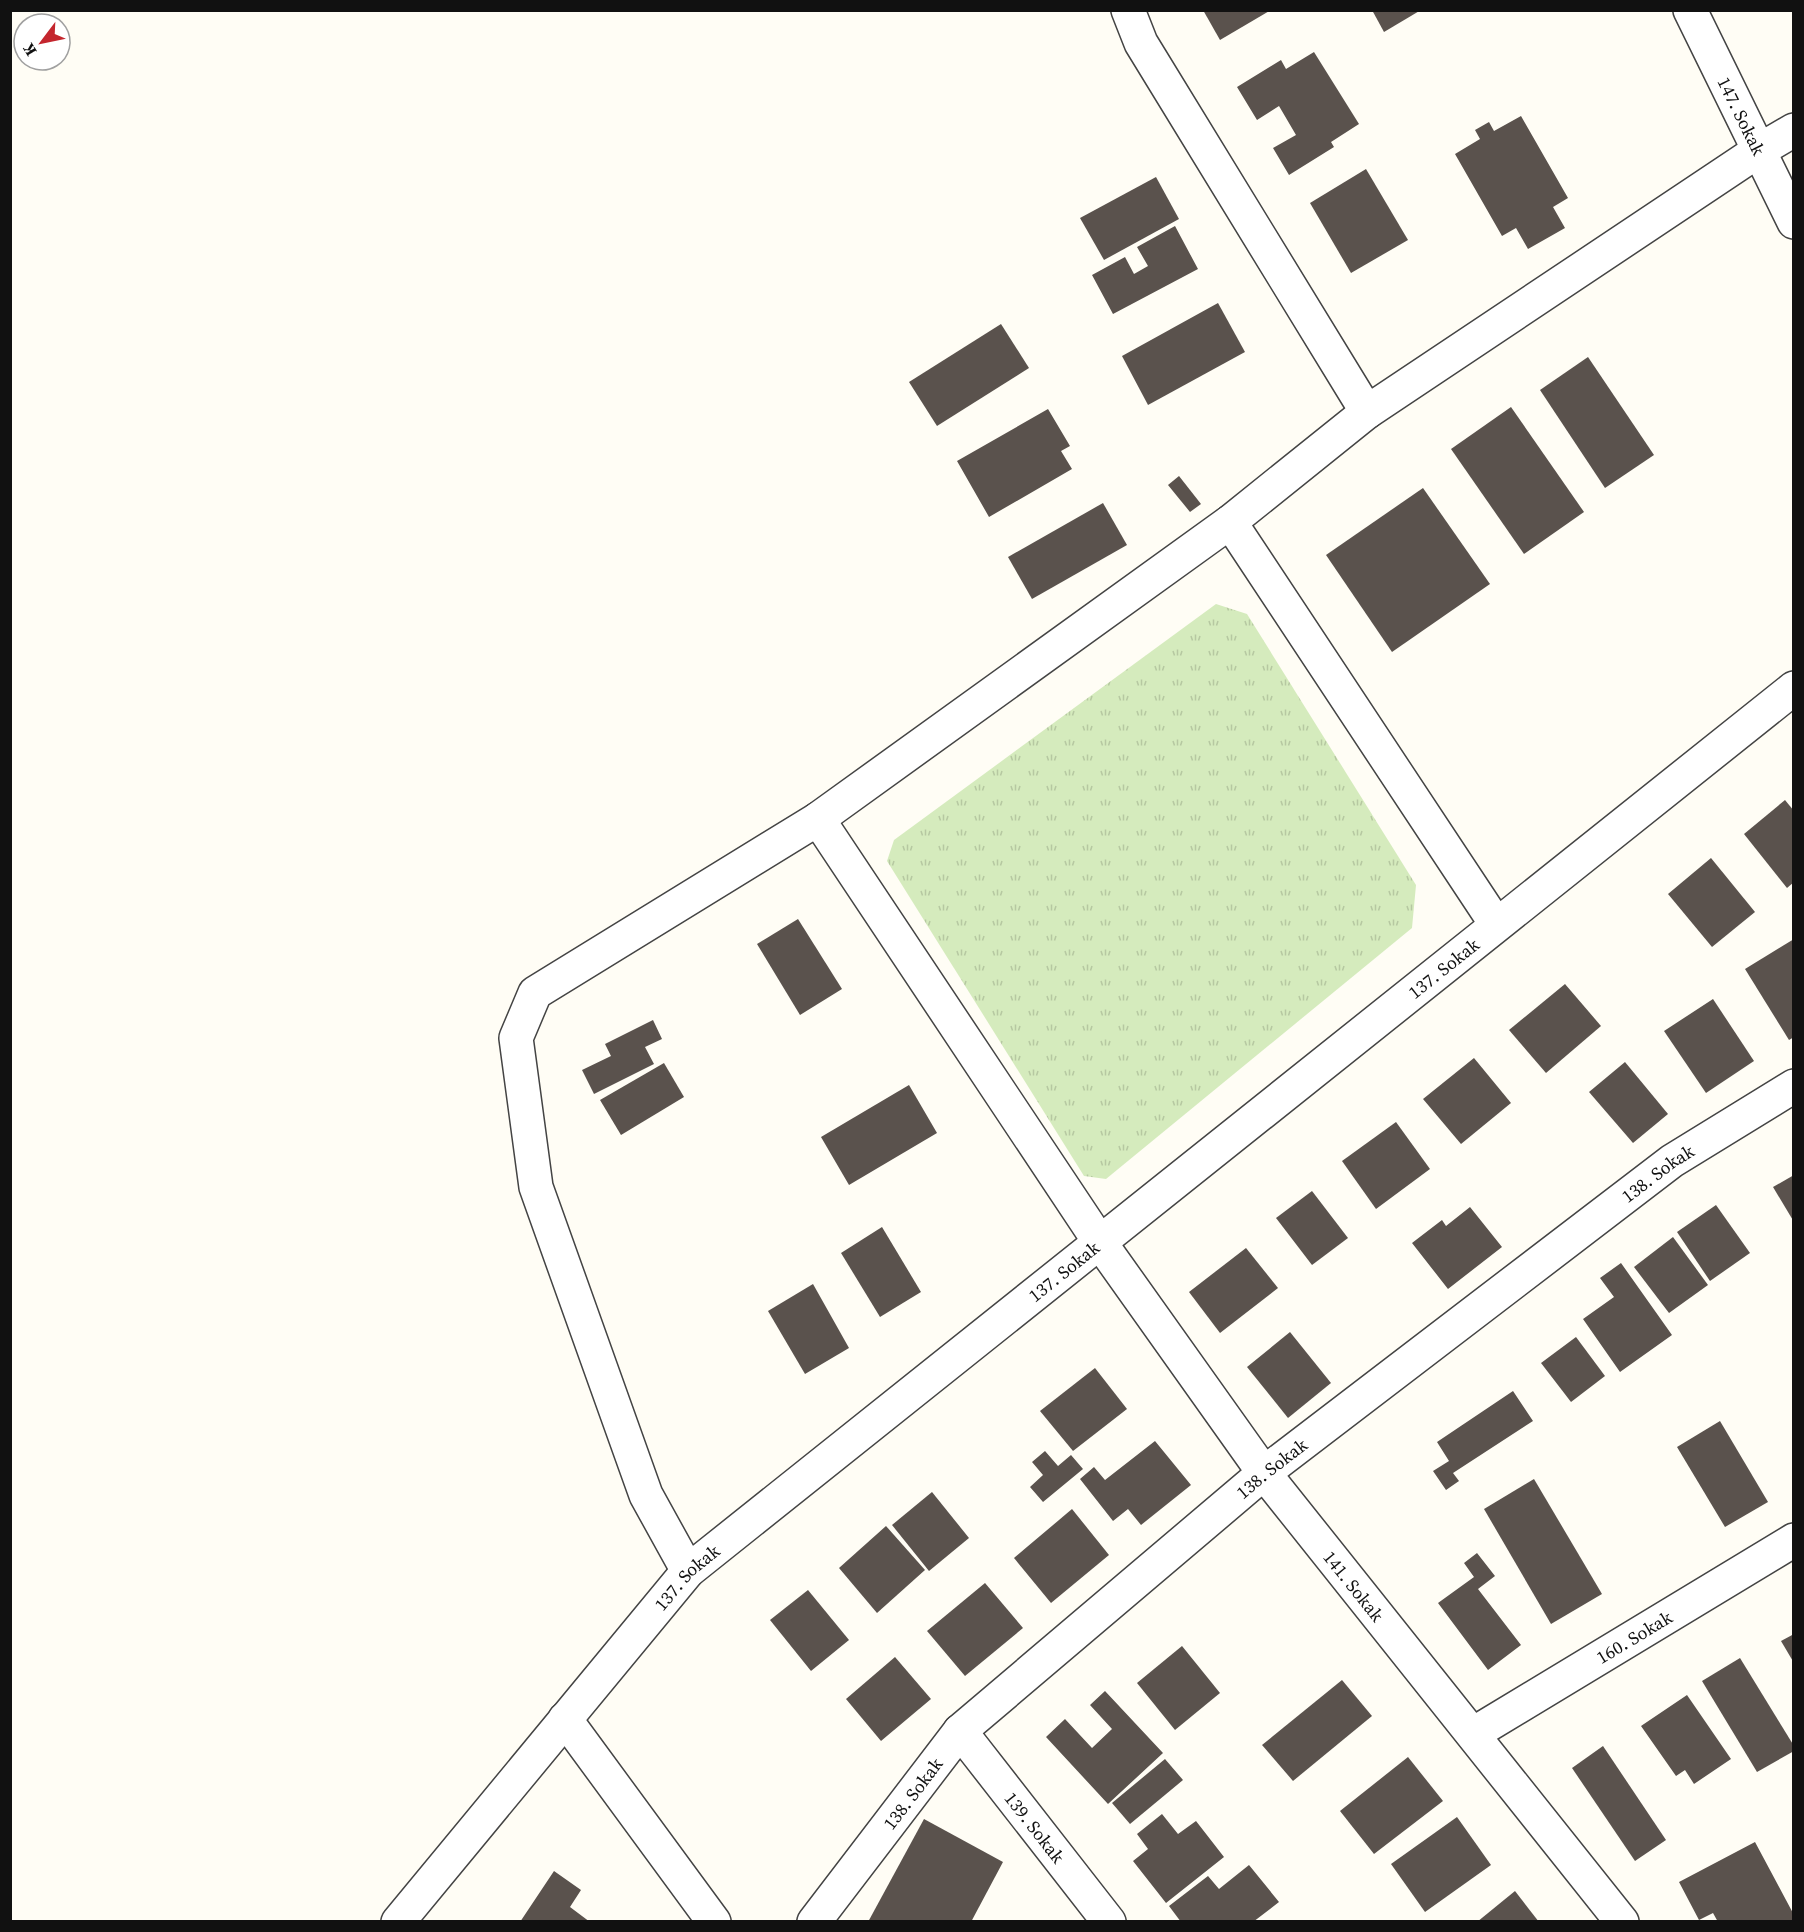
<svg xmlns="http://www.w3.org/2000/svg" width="1804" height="1932" viewBox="0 0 1804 1932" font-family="'Source Serif 4',serif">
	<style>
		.park { fill: url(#park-tufts) }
		.building { fill: #5a524d }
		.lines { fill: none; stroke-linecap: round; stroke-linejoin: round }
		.minor-casing { stroke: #444; stroke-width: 36 }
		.minor { stroke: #fff; stroke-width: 33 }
		.labels { text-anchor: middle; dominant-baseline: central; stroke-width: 6; stroke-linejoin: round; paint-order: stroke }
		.street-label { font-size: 18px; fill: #111; stroke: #fff }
	</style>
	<defs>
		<pattern id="park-tufts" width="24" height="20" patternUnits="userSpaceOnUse" patternTransform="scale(1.5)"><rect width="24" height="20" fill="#d5ebbd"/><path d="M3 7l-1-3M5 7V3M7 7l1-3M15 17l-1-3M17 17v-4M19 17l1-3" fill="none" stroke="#b6c8a1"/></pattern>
	</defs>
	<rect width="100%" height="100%" fill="#fffdf5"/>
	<path class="park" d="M 1216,604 L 1247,614 L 1416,885 L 1412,928 L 1106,1179 L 1084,1176 L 887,861 L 894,840 Z"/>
	<g class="building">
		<path d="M 1203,10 L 1271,10 L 1220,40 Z"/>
		<path d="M 1372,10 L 1421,10 L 1384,32 Z"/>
		<path d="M 1314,52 L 1359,124 L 1331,142 L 1334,147 L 1289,175 L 1273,148 L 1296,135 L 1279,106 L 1257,120 L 1237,87 L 1281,60 L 1286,69 Z"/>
		<path d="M 1521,116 L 1568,198 L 1553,207 L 1565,228 L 1528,249 L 1516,228 L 1502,236 L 1455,154 L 1480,139 L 1475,130 L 1489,122 L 1494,131 Z"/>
		<path d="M 1366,169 L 1408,240 L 1351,273 L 1310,203 Z"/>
		<path d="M 1156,177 L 1179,219 L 1104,260 L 1080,218 Z"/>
		<path d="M 1175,226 L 1198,269 L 1113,314 L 1092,275 L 1125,257 L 1134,274 L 1148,266 L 1137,247 Z"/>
		<path d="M 1218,303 L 1245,352 L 1148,405 L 1122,356 Z"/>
		<path d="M 1001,324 L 1029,368 L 937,426 L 909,382 Z"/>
		<path d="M 1588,357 L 1654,455 L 1605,488 L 1540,390 Z"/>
		<path d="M 1511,407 L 1584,512 L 1524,554 L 1451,449 Z"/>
		<path d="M 1048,409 L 1070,446 L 1061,451 L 1072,469 L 989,517 L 957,461 Z"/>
		<path d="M 1179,476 L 1201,504 L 1190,512 L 1168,485 Z"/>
		<path d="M 1423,488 L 1490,584 L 1392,652 L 1326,555 Z"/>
		<path d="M 1103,503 L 1127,545 L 1032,599 L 1008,557 Z"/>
		<path d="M 1785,800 L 1794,811 L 1794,882 L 1787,888 L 1744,834 Z"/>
		<path d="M 1711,858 L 1755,912 L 1712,947 L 1668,894 Z"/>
		<path d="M 798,919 L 842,989 L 800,1015 L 757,944 Z"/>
		<path d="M 1794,939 L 1794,1037 L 1789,1040 L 1745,969 Z"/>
		<path d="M 1565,984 L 1601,1026 L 1546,1073 L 1509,1030 Z"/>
		<path d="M 1713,999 L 1754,1061 L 1706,1093 L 1664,1031 Z"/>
		<path d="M 653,1020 L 662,1039 L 645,1047 L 654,1064 L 594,1094 L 582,1070 L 611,1056 L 605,1044 Z"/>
		<path d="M 1474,1058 L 1511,1103 L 1461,1144 L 1423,1099 Z"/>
		<path d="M 1625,1062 L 1668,1114 L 1633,1143 L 1589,1092 Z"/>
		<path d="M 664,1063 L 684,1097 L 621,1135 L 600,1100 Z"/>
		<path d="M 909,1085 L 937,1133 L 849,1185 L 821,1137 Z"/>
		<path d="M 1396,1122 L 1430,1169 L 1376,1209 L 1342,1161 Z"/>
		<path d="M 1794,1175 L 1794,1222 L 1773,1187 Z"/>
		<path d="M 1312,1191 L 1348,1238 L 1312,1265 L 1276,1218 Z"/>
		<path d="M 1716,1205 L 1750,1253 L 1710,1281 L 1677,1232 Z"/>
		<path d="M 1470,1207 L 1502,1247 L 1448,1289 L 1412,1243 L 1442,1220 L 1446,1226 Z"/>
		<path d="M 882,1227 L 921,1292 L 880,1317 L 841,1253 Z"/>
		<path d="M 1673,1237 L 1708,1285 L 1669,1313 L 1634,1267 Z"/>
		<path d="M 1246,1248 L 1278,1288 L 1220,1333 L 1189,1292 Z"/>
		<path d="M 1621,1263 L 1672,1335 L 1620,1372 L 1583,1319 L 1614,1297 L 1600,1278 Z"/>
		<path d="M 813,1284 L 849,1348 L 805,1374 L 768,1311 Z"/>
		<path d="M 1290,1332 L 1331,1383 L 1288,1418 L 1247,1367 Z"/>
		<path d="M 1576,1337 L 1605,1376 L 1571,1402 L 1541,1363 Z"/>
		<path d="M 1095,1368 L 1127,1409 L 1073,1451 L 1040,1411 Z"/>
		<path d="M 1513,1391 L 1533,1421 L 1453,1473 L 1459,1481 L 1446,1490 L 1433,1471 L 1449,1461 L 1437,1442 Z"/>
		<path d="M 1720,1421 L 1768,1502 L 1725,1527 L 1677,1447 Z"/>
		<path d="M 1155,1441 L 1191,1485 L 1141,1525 L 1128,1509 L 1113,1521 L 1080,1479 L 1094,1467 L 1105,1480 Z"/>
		<path d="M 1045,1451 L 1058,1466 L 1071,1455 L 1083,1469 L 1043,1502 L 1030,1487 L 1043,1475 L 1032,1462 Z"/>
		<path d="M 1534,1479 L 1602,1594 L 1551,1624 L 1484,1509 Z"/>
		<path d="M 932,1492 L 969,1538 L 929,1571 L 892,1525 Z"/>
		<path d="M 1072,1509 L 1109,1555 L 1051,1603 L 1014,1558 Z"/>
		<path d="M 886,1526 L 925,1570 L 877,1613 L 839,1568 Z"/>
		<path d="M 1477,1553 L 1495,1576 L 1478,1589 L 1521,1645 L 1488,1670 L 1438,1603 L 1474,1577 L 1464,1563 Z"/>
		<path d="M 985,1583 L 1023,1628 L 965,1676 L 927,1631 Z"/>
		<path d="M 808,1590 L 849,1640 L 811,1671 L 770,1620 Z"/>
		<path d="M 1794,1634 L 1794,1663 L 1781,1641 Z"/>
		<path d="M 1182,1646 L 1220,1693 L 1175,1730 L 1137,1683 Z"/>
		<path d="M 895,1657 L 931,1699 L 881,1741 L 846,1699 Z"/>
		<path d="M 1740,1658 L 1794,1746 L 1794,1751 L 1757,1772 L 1702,1681 Z"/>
		<path d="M 1342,1680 L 1372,1716 L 1293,1781 L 1262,1745 Z"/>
		<path d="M 1105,1691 L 1163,1753 L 1108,1804 L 1046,1737 L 1065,1719 L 1092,1748 L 1112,1729 L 1090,1705 Z"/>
		<path d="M 1687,1695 L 1731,1759 L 1694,1784 L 1685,1770 L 1676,1776 L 1641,1726 Z"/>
		<path d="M 1603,1746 L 1666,1840 L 1635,1861 L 1572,1768 Z"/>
		<path d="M 1408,1757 L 1443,1801 L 1374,1854 L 1340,1811 Z"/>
		<path d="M 1165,1759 L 1183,1780 L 1130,1824 L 1112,1803 Z"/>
		<path d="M 1162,1814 L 1178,1834 L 1196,1821 L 1224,1857 L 1166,1903 L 1133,1861 L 1148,1849 L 1137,1834 Z"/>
		<path d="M 1457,1817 L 1491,1865 L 1425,1912 L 1391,1864 Z"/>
		<path d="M 924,1819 L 1003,1862 L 971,1922 L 868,1922 Z"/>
		<path d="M 1755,1842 L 1794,1915 L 1794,1922 L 1718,1922 L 1713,1913 L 1699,1920 L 1679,1882 Z"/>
		<path d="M 1249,1865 L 1279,1902 L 1253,1922 L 1181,1922 L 1169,1906 L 1208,1876 L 1219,1889 Z"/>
		<path d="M 554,1871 L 581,1890 L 570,1907 L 590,1922 L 520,1922 Z"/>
		<path d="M 1515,1891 L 1539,1922 L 1477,1922 Z"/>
	</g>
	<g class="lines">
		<defs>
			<g id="minor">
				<path d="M 1128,10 L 1141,43 L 1367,412 L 1758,151 L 1794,130"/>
				<path id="s1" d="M 1690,10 L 1794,222"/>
				<path d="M 1230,522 L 1496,924"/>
				<path id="s2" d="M 818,819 L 1099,1241 L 1264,1473 L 1622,1922"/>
				<path d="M 688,1571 L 646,1495 L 536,1187 L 516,1038 L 535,993 L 818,819 L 1230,522 L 1367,412"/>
				<path d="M 565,1719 L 714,1922"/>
				<path id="s3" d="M 960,1731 L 1109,1922"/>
				<path id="s4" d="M 1473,1734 L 1794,1540"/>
				<path id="s5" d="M 398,1922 L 688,1571 L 1794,688"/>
				<path id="s6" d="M 814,1922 L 960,1731 L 1264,1473 L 1672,1161 L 1794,1086"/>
			</g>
		</defs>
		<use href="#minor" class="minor-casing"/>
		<use href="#minor" class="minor"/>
	</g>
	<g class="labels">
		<g class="street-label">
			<text stroke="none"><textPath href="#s1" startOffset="118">147. Sokak</textPath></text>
			<text stroke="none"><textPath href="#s5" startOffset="1422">137. Sokak</textPath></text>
			<text stroke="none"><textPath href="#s6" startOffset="1134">138. Sokak</textPath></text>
			<text stroke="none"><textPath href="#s5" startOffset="936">137. Sokak</textPath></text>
			<text stroke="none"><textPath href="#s6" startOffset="648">138. Sokak</textPath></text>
			<text stroke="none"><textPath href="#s5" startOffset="450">137. Sokak</textPath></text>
			<text stroke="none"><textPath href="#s2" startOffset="936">141. Sokak</textPath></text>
			<text stroke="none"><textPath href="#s4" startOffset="188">160. Sokak</textPath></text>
			<text stroke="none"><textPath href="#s6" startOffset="162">138. Sokak</textPath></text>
			<text stroke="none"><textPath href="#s3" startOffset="122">139. Sokak</textPath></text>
		</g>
	</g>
	<rect width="1804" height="1932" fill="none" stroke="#111111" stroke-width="24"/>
	<g transform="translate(42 42) rotate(238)"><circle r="28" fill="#ffffff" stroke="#a0a0a0" stroke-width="1.5"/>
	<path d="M0-4.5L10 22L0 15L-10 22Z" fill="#c4262e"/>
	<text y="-9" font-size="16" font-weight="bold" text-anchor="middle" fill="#111111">K</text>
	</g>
</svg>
